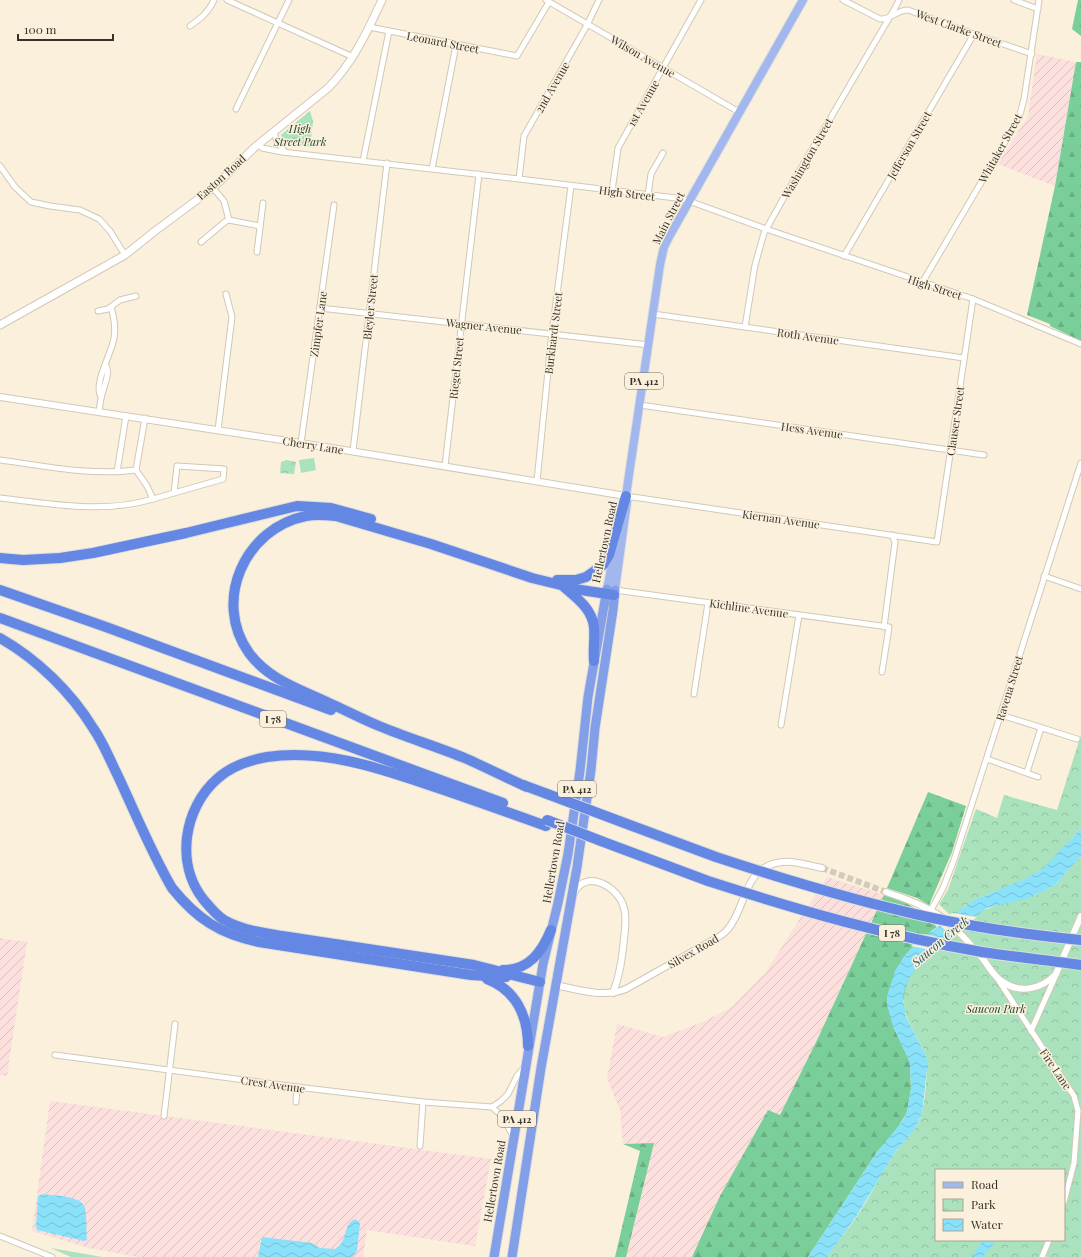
<svg xmlns="http://www.w3.org/2000/svg" width="1081" height="1257" viewBox="0 0 1081 1257" font-family="'Playfair Display',serif">
	<style>
		.industrial { fill: url(#industrial-furrows) }
		.grass { fill: #a9e2bc }
		.forest { fill: url(#forest-firs) }
		.park { fill: url(#park-crowns); fill-rule: evenodd }
		.water { fill: url(#water-waves) }
		.pier { fill: #faf0dc }
		.lines { fill: none; stroke-linecap: round; stroke-linejoin: round }
		.tertiary-tunnel { stroke: #d3cab9; stroke-width: 6; stroke-dasharray: 6 3; stroke-linecap: butt }
		.minor-casing { stroke: #d2c8b5; stroke-width: 7 }
		.tertiary-casing { stroke: #d2c8b5; stroke-width: 8 }
		.secondary-casing { stroke: #d2c8b5; stroke-width: 9 }
		.primary-casing { stroke: #dfdedd; stroke-width: 10 }
		.trunk-casing { stroke: #dfdedd; stroke-width: 11 }
		.motorway-casing { stroke: #dfdedd; stroke-width: 12 }
		.minor { stroke: #fff; stroke-width: 5 }
		.tertiary { stroke: #fff; stroke-width: 6 }
		.secondary { stroke: #fff; stroke-width: 7 }
		.primary { stroke: #a2b7ee; stroke-width: 8 }
		.trunk { stroke: #839fe8; stroke-width: 9 }
		.motorway { stroke: #6487e3; stroke-width: 10 }
		.motorway-bridge-casing { stroke: #dfdedd; stroke-width: 12; stroke-linecap: butt }
		.motorway-bridge { stroke: #6487e3; stroke-width: 10 }
		.labels { text-anchor: middle; dominant-baseline: central; stroke-width: 3; stroke-linejoin: round; paint-order: stroke }
		.shield { fill: #faf0dc; stroke: #726c60; stroke-width: 1 }
		.shield-label { font-size: 10px; font-weight: bold; fill: #37332b }
		.street-label { font-size: 11px; fill: #37332b; stroke: #faf0dc }
		.park-label { font-size: 11px; font-style: italic; fill: #1c402a; stroke: #faf0dc }
		.water-label { font-size: 12px; font-style: italic; fill: #215360; stroke: #faf0dc }
	</style>
	<defs>
		<pattern id="industrial-furrows" width="10" height="10" patternUnits="userSpaceOnUse"><rect width="10" height="10" fill="#fbe0dd"/><path d="M-1 1l2-2M0 10L10 0M9 11l2-2" fill="none" stroke="#d8c1be"/></pattern>
		<pattern id="forest-firs" width="22" height="20" patternUnits="userSpaceOnUse"><rect width="22" height="20" fill="#79ce99"/><path d="M5 1l3.5 6h-7zM16 11l3.5 6h-7z" fill="#69b184"/></pattern>
		<pattern id="park-crowns" width="20" height="18" patternUnits="userSpaceOnUse"><rect width="20" height="18" fill="#a9e2bc"/><path d="M2 6a3 3 0 1 1 6 0M12 15a3 3 0 1 1 6 0" fill="none" stroke="#92c2a2"/></pattern>
		<pattern id="water-waves" width="16" height="10" patternUnits="userSpaceOnUse"><rect width="16" height="10" fill="#8ae1fa"/><path d="M0 5q4-4 8 0t8 0" fill="none" stroke="#78c2d6"/></pattern>
	</defs>
	<rect width="100%" height="100%" fill="#faf0dc"/>
	<g class="industrial">
		<path d="M 1037,54 L 1076,62 L 1055,186 L 998,164 L 1028,116 Z"/>
		<path d="M 827,877 L 884,895 L 818,1038 L 780,1116 L 768,1110 L 720,1196 L 692,1257 L 626,1257 L 654,1143 L 623,1144 L 620,1110 L 607,1078 L 617,1024 L 663,1037 L 705,1021 L 732,1007 L 765,973 Z"/>
		<path d="M 0,938 L 27,942 L 7,1076 L 0,1075 Z"/>
		<path d="M 50,1101 L 491,1159 L 475,1246 L 367,1230 L 363,1257 L 138,1257 L 89,1248 L 32,1231 Z"/>
	</g>
	<g class="grass">
		<path d="M 314,458 L 316,470 L 301,473 L 299,460 Z"/>
		<path d="M 51,1248 L 102,1257 L 71,1257 Z"/>
	</g>
	<g class="forest">
		<path d="M 1078,0 L 1081,0 L 1081,36 L 1072,29 Z"/>
		<path d="M 1076,62 L 1081,62 L 1081,341 L 1050,326 L 1050,324 L 1027,315 L 1055,186 Z"/>
		<path d="M 928,792 L 966,806 L 952,852 L 929,905 L 917,898 L 887,888 Z"/>
		<path d="M 884,895 L 904,902 L 923,913 L 937,927 L 931,931 L 893,1026 L 910,1062 L 911,1089 L 907,1112 L 897,1129 L 877,1152 L 808,1257 L 692,1257 L 720,1196 L 768,1110 L 780,1115 L 818,1038 Z"/>
		<path d="M 654,1143 L 626,1257 L 615,1257 L 640,1151 L 623,1144 Z"/>
	</g>
	<g class="park">
		<path d="M 310,111 L 313,121 L 310,147 L 284,143 L 281,135 Z"/>
		<path d="M 287,460 L 296,462 L 294,474 L 280,473 L 281,462 Z"/>
		<path d="M 1081,735 L 1081,828 C 1066,843 1054,863 1036,874 C 1012,888 985,891 963,908 L 984,910 L 998,905 L 1036,895 L 1056,884 L 1081,856 L 1081,1257 L 1048,1257 L 1040,1254 L 1039,1257 L 827,1257 C 836,1243 847,1231 856,1218 C 870,1197 881,1174 895,1153 C 904,1139 918,1130 922,1113 C 925,1100 929,1064 925,1053 C 921,1043 915,1035 911,1026 C 900,1007 902,986 915,969 C 928,953 946,940 962,927 L 939,904 L 948,890 L 976,809 L 997,818 L 1004,795 L 1057,810 ZM 936,1170 L 1064,1170 L 1064,1240 L 936,1240 Z"/>
	</g>
	<g class="water">
		<path d="M 1081,828 L 1081,856 L 1056,884 L 1042,892 L 1026,899 L 987,908 L 979,914 L 925,957 L 911,975 L 905,987 L 903,998 L 906,1017 L 925,1053 L 927,1060 L 927,1069 L 922,1114 L 915,1129 L 896,1151 L 856,1217 L 827,1257 L 808,1257 L 877,1152 L 901,1123 L 907,1112 L 911,1089 L 910,1063 L 893,1026 L 887,1005 L 887,996 L 895,971 L 904,956 L 917,942 L 974,900 L 1023,880 L 1044,868 Z"/>
		<path d="M 43,1194 C 55,1196 81,1195 85,1208 C 87,1218 86,1230 87,1240 L 84,1241 L 37,1230 L 36,1227 L 38,1197 L 38,1196 Z"/>
		<path d="M 355,1219 L 360,1223 L 357,1251 L 352,1257 L 258,1257 L 262,1237 L 312,1243 L 320,1248 L 335,1249 C 338,1247 341,1244 342,1242 C 347,1233 345,1224 355,1219 Z"/>
		<path d="M 983,1240 L 996,1240 L 983,1257 L 972,1257 Z"/>
	</g>
	<g class="pier">
		<path d="M 952,913 L 977,917 L 954,937 L 938,924 Z"/>
		<path d="M 924,934 L 950,940 L 936,951 L 911,946 Z"/>
	</g>
	<g class="lines">
		<path class="tertiary-tunnel" d="M 822,868 L 886,892"/>
		<defs>
			<g id="minor">
				<path d="M 227,0 L 353,57"/>
				<path d="M 546,0 L 739,112"/>
				<path d="M 843,0 L 880,19 C 890,20 897,10 908,10 L 974,34 L 1032,54"/>
				<path d="M 1014,0 L 1038,9"/>
				<path d="M 190,26 C 200,19 209,12 214,0"/>
				<path d="M 369,27 L 517,56 L 549,2"/>
				<path d="M 236,109 L 289,0"/>
				<path d="M 274,132 L 277,142 L 285,152"/>
				<path d="M 259,144 L 262,148 L 282,152 L 519,179 L 676,198 L 689,201 L 766,229 L 973,299 L 1081,344"/>
				<path d="M 363,161 L 389,31"/>
				<path d="M 0,166 L 15,187 L 31,202 L 50,206 L 80,210 L 99,219 L 110,231 L 125,255"/>
				<path d="M 432,169 L 456,45"/>
				<path d="M 519,179 L 524,136 L 587,25 L 599,0"/>
				<path d="M 213,188 L 224,201 L 229,220 L 260,226"/>
				<path d="M 612,191 L 618,148 L 701,0"/>
				<path d="M 648,195 L 651,174 L 663,153"/>
				<path d="M 201,242 L 226,221 L 229,220"/>
				<path d="M 257,252 L 263,203"/>
				<path d="M 844,256 L 974,34"/>
				<path d="M 922,283 L 1019,118 L 1024,99 L 1039,0"/>
				<path d="M 320,308 L 649,345"/>
				<path d="M 98,311 L 108,309 L 120,300 L 136,296"/>
				<path d="M 653,314 L 964,358"/>
				<path d="M 745,327 L 755,265 L 764,233 L 783,199 L 895,8 L 899,0"/>
				<path d="M 101,397 C 93,383 112,353 114,338 C 116,327 114,317 111,307"/>
				<path d="M 640,405 L 984,455"/>
				<path d="M 99,411 C 100,407 100,403 101,399 C 102,389 111,375 106,365"/>
				<path d="M 145,418 L 136,470 L 147,486 L 153,499 L 223,479 L 224,469 L 177,466 L 174,493"/>
				<path d="M 218,430 L 232,317 L 226,294"/>
				<path d="M 301,443 L 334,205"/>
				<path d="M 353,451 L 387,163"/>
				<path d="M 0,460 C 45,466 90,476 136,470"/>
				<path d="M 445,466 L 479,174"/>
				<path d="M 117,472 L 126,416"/>
				<path d="M 537,481 L 551,341 L 571,186"/>
				<path d="M 626,496 L 937,542 L 973,299"/>
				<path d="M 0,498 C 51,504 103,514 153,499"/>
				<path d="M 1044,576 L 1081,589"/>
				<path d="M 615,590 L 889,627 L 882,672"/>
				<path d="M 884,627 L 895,542 L 892,535"/>
				<path d="M 694,694 L 708,603"/>
				<path d="M 1001,715 L 1077,739"/>
				<path d="M 781,725 L 799,615"/>
				<path d="M 987,759 L 1038,777"/>
				<path d="M 1027,772 L 1041,728"/>
				<path d="M 931,910 L 943,888 L 954,860 L 1081,463"/>
				<path d="M 997,978 L 1074,1096 L 1078,1111 L 1074,1163 L 1064,1202"/>
				<path d="M 1031,1031 L 1056,975"/>
				<path d="M 55,1055 L 297,1087 L 423,1102 L 492,1107 L 501,1101 L 508,1094 L 517,1076 L 524,1068"/>
				<path d="M 296,1102 L 297,1087"/>
				<path d="M 492,1107 L 503,1117 L 513,1136"/>
				<path d="M 164,1116 L 175,1024"/>
				<path d="M 420,1146 L 423,1102"/>
				<path d="M 0,1236 L 52,1257"/>
				<path d="M 1042,1257 L 1049,1240"/>
			</g>
			<g id="tertiary">
				<path d="M 0,397 L 301,443 L 626,496"/>
				<path d="M 886,892 C 909,900 930,907 949,923 C 962,934 972,946 983,959 C 989,967 994,977 1003,982 C 1020,994 1042,989 1056,974 L 1081,916"/>
				<path d="M 574,893 C 586,868 619,887 624,908 C 627,918 625,928 624,939 C 622,958 620,975 613,993"/>
				<path d="M 556,985 C 579,990 603,998 626,989 L 713,940 C 719,937 724,934 728,929 C 748,905 742,867 782,862 C 795,860 809,866 822,868"/>
			</g>
			<path id="secondary" d="M 0,325 L 125,255 L 155,231 L 213,188 L 255,147 L 328,88 C 353,63 367,32 382,0"/>
			<g id="primary">
				<path d="M 625,502 L 660,265 L 664,247 L 669,237 L 803,0"/>
				<path d="M 607,589 L 615,548"/>
				<path d="M 615,590 L 627,502"/>
			</g>
			<g id="trunk">
				<path d="M 494,1257 L 536,1006 L 543,964 L 558,903 L 568,854 L 580,771 L 588,697 L 607,589"/>
				<path d="M 512,1257 L 541,1068 L 577,867 L 591,770 L 595,728 L 613,610 L 615,590"/>
			</g>
			<g id="motorway">
				<path d="M 0,558 L 23,560 L 60,558 L 93,553 L 186,533 L 297,506 L 331,508 L 371,519"/>
				<path d="M 557,580 L 576,580 L 586,577 L 603,565 L 609,555 L 626,496"/>
				<path d="M 564,587 C 577,598 592,609 594,627 C 595,638 593,649 594,661"/>
				<path d="M 0,590 L 106,627 L 331,710"/>
				<path d="M 0,618 L 503,803"/>
				<path d="M 0,638 C 37,659 71,692 93,728 C 103,742 109,758 117,774 C 135,812 151,852 172,888 C 197,919 220,934 259,942 L 471,975 L 506,977"/>
				<path d="M 523,785 L 550,795"/>
				<path d="M 527,787 C 507,778 487,768 467,759 C 438,747 408,738 379,726 C 362,719 345,710 327,702 C 299,689 268,679 249,653 C 212,601 245,528 306,516 C 316,514 326,515 336,516 L 431,544 L 532,578 L 581,590 L 614,595"/>
				<path d="M 619,821 L 716,857"/>
				<path d="M 601,841 L 708,881"/>
				<path d="M 503,970 C 529,970 542,952 551,930"/>
				<path d="M 487,979 C 516,990 528,1016 528,1046"/>
				<path d="M 540,982 L 474,965 L 282,936 C 263,933 242,930 224,920 C 216,915 209,906 203,899 C 175,863 184,808 217,779 C 230,767 250,760 267,757 C 322,749 377,767 429,785 C 468,798 507,812 546,826"/>
			</g>
		</defs>
		<use href="#minor" class="minor-casing"/>
		<use href="#tertiary" class="tertiary-casing"/>
		<use href="#secondary" class="secondary-casing"/>
		<use href="#primary" class="primary-casing"/>
		<use href="#trunk" class="trunk-casing"/>
		<use href="#motorway" class="motorway-casing"/>
		<use href="#minor" class="minor"/>
		<use href="#tertiary" class="tertiary"/>
		<use href="#secondary" class="secondary"/>
		<use href="#primary" class="primary"/>
		<use href="#trunk" class="trunk"/>
		<use href="#motorway" class="motorway"/>
		<defs>
			<g id="motorway-bridge">
				<path d="M 550,795 L 619,821"/>
				<path d="M 547,820 L 601,841"/>
				<path d="M 716,857 C 786,880 856,901 928,917 C 978,928 1031,935 1081,940"/>
				<path d="M 708,881 C 798,910 888,936 982,952 C 1014,957 1048,960 1081,965"/>
			</g>
		</defs>
		<use href="#motorway-bridge" class="motorway-bridge-casing"/>
		<use href="#motorway-bridge" class="motorway-bridge"/>
	</g>
	<g class="labels">
		<g class="shield">
			<rect x="625" y="373" width="38" height="16" rx="3"/>
			<rect x="260" y="711" width="26" height="16" rx="3"/>
			<rect x="558" y="781" width="38" height="16" rx="3"/>
			<rect x="879" y="925" width="26" height="16" rx="3"/>
			<rect x="498" y="1111" width="38" height="16" rx="3"/>
		</g>
		<g class="shield-label">
			<text x="644" y="381">PA 412</text>
			<text x="273" y="719">I 78</text>
			<text x="577" y="789">PA 412</text>
			<text x="892" y="933">I 78</text>
			<text x="517" y="1119">PA 412</text>
		</g>
		<g class="street-label">
			<text transform="translate(959 28) rotate(20)">West Clarke Street</text>
			<text transform="translate(443 42) rotate(11)">Leonard Street</text>
			<text transform="translate(643 56) rotate(30)">Wilson Avenue</text>
			<text transform="translate(552 87) rotate(-60)">2nd Avenue</text>
			<text transform="translate(643 103) rotate(-60)">1st Avenue</text>
			<text transform="translate(909 145) rotate(-60)">Jefferson Street</text>
			<text transform="translate(1000 148) rotate(-61)">Whitaker Street</text>
			<text transform="translate(807 158) rotate(-60)">Washington Street</text>
			<text transform="translate(221 177) rotate(-42)">Easton Road</text>
			<text transform="translate(627 193) rotate(7)">High Street</text>
			<text transform="translate(668 218) rotate(-63)">Main Street</text>
			<text transform="translate(935 287) rotate(18)">High Street</text>
			<text transform="translate(370 307) rotate(-84)">Bleyler Street</text>
			<text transform="translate(318 324) rotate(-82)">Zimpfer Lane</text>
			<text transform="translate(484 326) rotate(6)">Wagner Avenue</text>
			<text transform="translate(553 333) rotate(-83)">Burkhardt Street</text>
			<text transform="translate(808 336) rotate(8)">Roth Avenue</text>
			<text transform="translate(456 368) rotate(-84)">Riegel Street</text>
			<text transform="translate(955 421) rotate(-82)">Clauser Street</text>
			<text transform="translate(812 430) rotate(8)">Hess Avenue</text>
			<text transform="translate(313 445) rotate(9)">Cherry Lane</text>
			<text transform="translate(781 519) rotate(8)">Kiernan Avenue</text>
			<text transform="translate(604 542) rotate(-78)">Hellertown Road</text>
			<text transform="translate(749 608) rotate(8)">Kichline Avenue</text>
			<text transform="translate(1009 688) rotate(-73)">Ravena Street</text>
			<text transform="translate(553 862) rotate(-80)">Hellertown Road</text>
			<text transform="translate(693 951) rotate(-30)">Silvex Road</text>
			<text transform="translate(1056 1069) rotate(56)">Fire Lane</text>
			<text transform="translate(273 1084) rotate(8)">Crest Avenue</text>
			<text transform="translate(494 1181) rotate(-80)">Hellertown Road</text>
		</g>
		<g class="park-label">
			<text x="300" y="128">High<tspan x="300" dy="13">Street Park</tspan></text>
			<text x="996" y="1008">Saucon Park</text>
		</g>
		<g class="water-label">
			<text transform="translate(940 941) rotate(-40)">Saucon Creek</text>
		</g>
	</g>
	<rect x="935" y="1169" width="130" height="72" fill="#faf0dc" stroke="#aca495"/>
	<rect x="943" y="1182" width="20" height="6" fill="#a2b7ee" stroke="#aca495"/>
	<text x="971" y="1189" font-size="12" fill="#37332b">Road</text>
	<rect x="943" y="1199" width="20" height="12" fill="url(#park-crowns)" stroke="#aca495"/>
	<text x="971" y="1209" font-size="12" fill="#37332b">Park</text>
	<rect x="943" y="1219" width="20" height="12" fill="url(#water-waves)" stroke="#aca495"/>
	<text x="971" y="1229" font-size="12" fill="#37332b">Water</text>
	<path d="M18 34v6h95v-6" fill="none" stroke="#37332b" stroke-width="2"/>
	<text x="24" y="34" font-size="12" fill="#37332b" stroke="#faf0dc" stroke-width="3" paint-order="stroke">100 m</text>
</svg>
